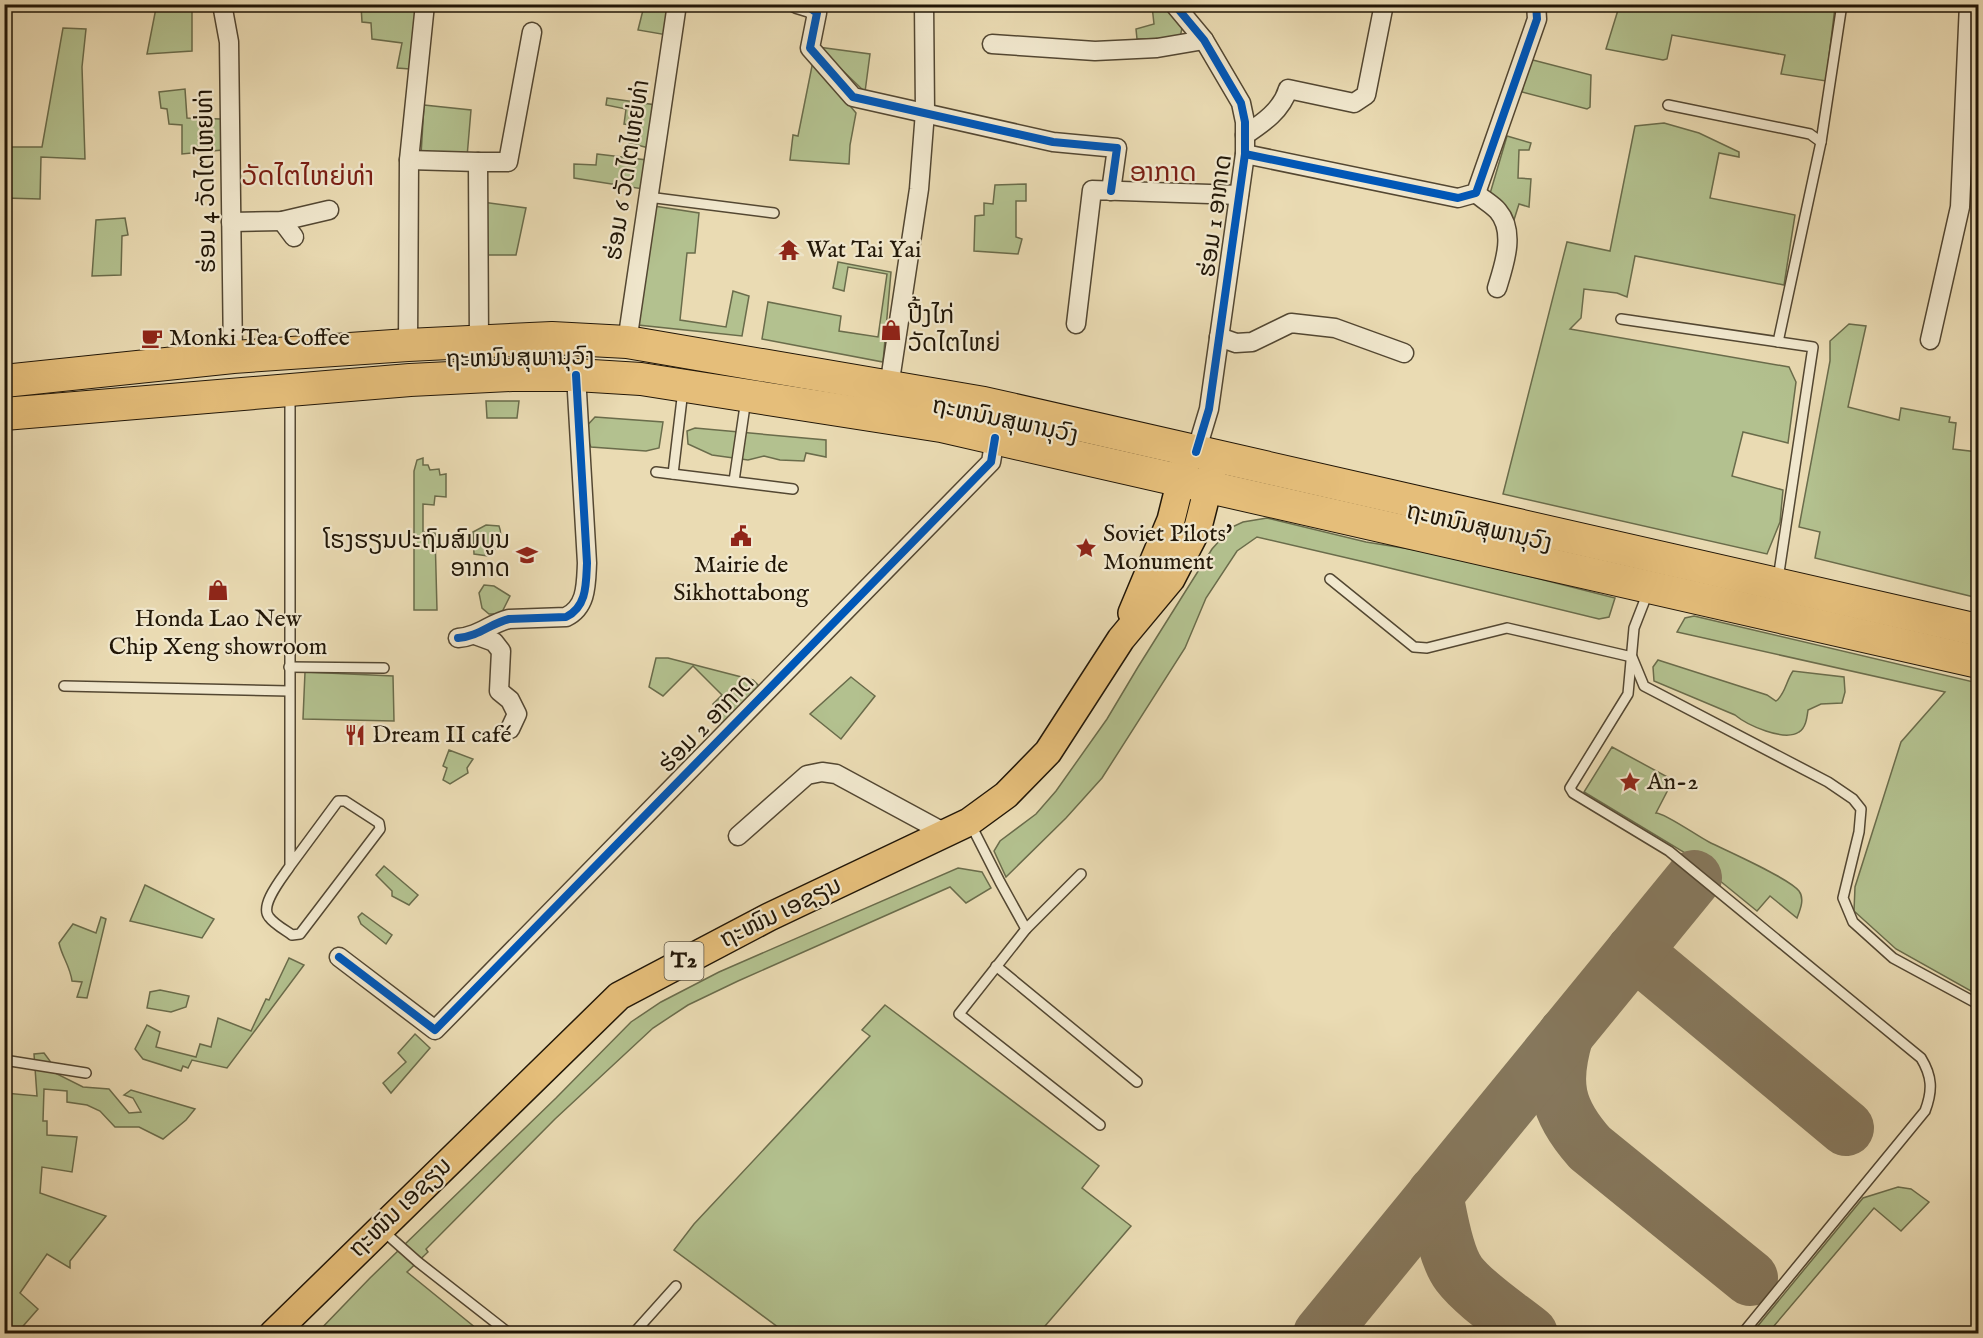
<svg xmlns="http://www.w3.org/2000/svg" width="1983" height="1338" viewBox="0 0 1983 1338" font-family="'IM FELL English','Noto Sans Lao',serif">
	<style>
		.green { fill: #b3c18f; stroke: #6a6c4b; stroke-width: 1.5 }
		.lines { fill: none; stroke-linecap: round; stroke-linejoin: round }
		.taxiway { stroke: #86785d; stroke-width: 56 }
		.lane-casing { stroke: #534732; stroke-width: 12 }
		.street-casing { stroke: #534732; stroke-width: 21 }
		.primary-casing { stroke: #211607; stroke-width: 30 }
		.highway-casing { stroke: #211607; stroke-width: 34 }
		.lane { stroke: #f1e8ce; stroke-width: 9 }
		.street { stroke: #f1e8ce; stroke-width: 18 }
		.primary { stroke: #e5be7a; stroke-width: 27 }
		.highway { stroke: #e5be7a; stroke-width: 32 }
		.cycleway-casing { stroke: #f1e8ce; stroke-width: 11 }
		.cycleway { stroke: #0057b8; stroke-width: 8 }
		.labels { text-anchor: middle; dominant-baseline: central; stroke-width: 4.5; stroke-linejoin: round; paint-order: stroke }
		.shield { fill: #f1e8ce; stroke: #5f5543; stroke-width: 1.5 }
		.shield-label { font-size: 22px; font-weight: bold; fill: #211607 }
		.street-label { font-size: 24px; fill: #211607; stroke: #f1e8ce }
		.poi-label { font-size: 24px; fill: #211607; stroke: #f1e8ce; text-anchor: start }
		.quarter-label { font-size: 27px; fill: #7a1f14; stroke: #f1e8ce }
	</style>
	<rect width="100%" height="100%" fill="#eadbb3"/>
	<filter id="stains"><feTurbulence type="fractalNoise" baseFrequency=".00333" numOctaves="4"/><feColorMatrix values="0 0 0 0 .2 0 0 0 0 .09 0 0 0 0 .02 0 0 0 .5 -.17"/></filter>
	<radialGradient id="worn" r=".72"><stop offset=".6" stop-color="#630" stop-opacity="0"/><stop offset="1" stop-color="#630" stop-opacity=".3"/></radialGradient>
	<g class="green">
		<path d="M 397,4 L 416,5 L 410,69 L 397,68 L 402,43 L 372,39 L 371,23 L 362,22 L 361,5 Z"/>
		<path d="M 651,4 L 672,7 L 667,35 L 638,30 L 643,10 L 617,5 Z"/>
		<path d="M 1169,4 L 1183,23 L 1180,38 L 1137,39 L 1136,29 L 1154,24 L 1152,6 Z"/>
		<path d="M 1835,7 L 1826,81 L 1781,74 L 1785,55 L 1672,35 L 1667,59 L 1663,60 L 1606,49 L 1618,10 Z"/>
		<path d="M 156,8 L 192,9 L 192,51 L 147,54 Z"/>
		<path d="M 63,28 L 86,29 L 82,67 L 85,159 L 41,157 L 40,199 L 5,198 L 5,147 L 42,147 Z"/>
		<path d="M 818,47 L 870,54 L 865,92 Z"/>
		<path d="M 1529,59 L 1591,75 L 1590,107 L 1587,109 L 1522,92 Z"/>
		<path d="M 813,61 L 856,113 L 850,145 L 849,164 L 790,160 L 793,135 L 798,136 Z"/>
		<path d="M 185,89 L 187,118 L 221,119 L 222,150 L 182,154 L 182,125 L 169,124 L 167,109 L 161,108 L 159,92 Z"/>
		<path d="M 607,98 L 656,105 L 649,148 L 629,143 L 631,125 L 624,124 L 626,109 L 606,105 Z"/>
		<path d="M 424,105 L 471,110 L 467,157 L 421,155 Z"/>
		<path d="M 1664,123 L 1699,133 L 1739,152 L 1739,157 L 1719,153 L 1710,198 L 1795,215 L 1784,285 L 1635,256 L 1627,297 L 1617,293 L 1584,289 L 1581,318 L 1570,329 L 1789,367 L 1796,382 L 1788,443 L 1743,432 L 1732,476 L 1783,490 L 1780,522 L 1767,554 L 1503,494 L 1567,242 L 1610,251 L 1635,126 Z"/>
		<path d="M 1507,136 L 1531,143 L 1529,150 L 1519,150 L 1518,178 L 1531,179 L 1529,207 L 1519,204 L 1513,223 L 1489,197 Z"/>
		<path d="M 597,154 L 647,160 L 643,189 L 574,178 L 574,164 L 596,165 Z"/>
		<path d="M 1026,184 L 1026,201 L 1016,201 L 1016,237 L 1022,239 L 1018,254 L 974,251 L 975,216 L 984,215 L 984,203 L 993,204 L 995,185 Z"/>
		<path d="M 482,202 L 526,208 L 516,255 L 482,255 Z"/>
		<path d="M 654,206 L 699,213 L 695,253 L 687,253 L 680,320 L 726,327 L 733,291 L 749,296 L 742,336 L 638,325 Z"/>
		<path d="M 125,218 L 128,235 L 122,236 L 121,275 L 92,276 L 96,220 Z"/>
		<path d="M 838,262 L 891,272 L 883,362 L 762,339 L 768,302 L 841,316 L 839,331 L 878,337 L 887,274 L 848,267 L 844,291 L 833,288 Z"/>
		<path d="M 1849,324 L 1866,326 L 1848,407 L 1899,420 L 1901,408 L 1950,417 L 1949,422 L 1956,423 L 1953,449 L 1978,452 L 1978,565 L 1974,597 L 1815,558 L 1820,532 L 1799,527 L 1830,361 L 1830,341 Z"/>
		<path d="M 486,401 L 519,401 L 517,418 L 487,418 Z"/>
		<path d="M 595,417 L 663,422 L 659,448 L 646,451 L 591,447 L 583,430 Z"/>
		<path d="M 695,428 L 826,440 L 826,457 L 806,453 L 804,461 L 780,460 L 764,456 L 748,460 L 712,455 L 688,444 L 687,431 Z"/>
		<path d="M 423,458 L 423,465 L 428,465 L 430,470 L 439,469 L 440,475 L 446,474 L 446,497 L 435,496 L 434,505 L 423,504 L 423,532 L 435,533 L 437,610 L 414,610 L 414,471 L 417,460 Z"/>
		<path d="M 1267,518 L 1366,542 L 1441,554 L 1615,598 L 1609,617 L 1599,619 L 1369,563 L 1257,537 L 1237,551 L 1206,598 L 1185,648 L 1102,778 L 1066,818 L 1006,877 L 994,851 L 1000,841 L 1036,814 L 1056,791 L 1107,719 L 1138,667 L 1212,549 L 1232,527 L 1243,522 Z"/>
		<path d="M 486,525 L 499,526 C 504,539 498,547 488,556 L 474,554 L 473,532 Z"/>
		<path d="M 484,585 L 494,586 L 510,596 L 501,614 L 489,614 L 482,608 L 479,593 Z"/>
		<path d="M 1694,616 L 1978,683 L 1978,995 L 1896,949 L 1854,911 L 1855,887 L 1901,742 L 1945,692 L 1677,632 L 1685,618 Z"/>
		<path d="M 656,658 L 668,658 L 753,680 L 762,689 L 725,727 L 715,716 L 720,711 L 713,704 L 722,695 L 693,666 L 663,696 L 649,687 Z"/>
		<path d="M 1658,660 L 1767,695 L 1776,701 C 1785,695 1786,681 1793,671 L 1844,677 L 1845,692 L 1842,703 L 1821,704 L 1808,710 C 1807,717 1806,728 1799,732 C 1784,742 1747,725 1735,715 L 1654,681 L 1653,667 Z"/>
		<path d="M 305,672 L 393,676 L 394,721 L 303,719 Z"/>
		<path d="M 851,677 L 875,696 L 841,739 L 810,714 Z"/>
		<path d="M 1612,747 L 1673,780 L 1656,813 C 1665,813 1697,836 1709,842 C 1727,851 1789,878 1799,891 C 1805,899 1800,910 1797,918 L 1770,896 L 1757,911 L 1687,854 L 1584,792 Z"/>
		<path d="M 449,750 L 473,759 L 467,768 L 468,773 L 450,784 L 443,780 L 447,768 L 443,766 Z"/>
		<path d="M 384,866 L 418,895 L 409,905 L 392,896 L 392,891 L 376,875 Z"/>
		<path d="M 958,868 L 982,872 L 991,888 L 966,903 L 950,887 L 738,981 L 688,1005 L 653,1028 L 555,1119 L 426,1249 L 428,1252 L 407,1272 L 482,1333 L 316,1334 L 370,1278 L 556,1098 L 631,1022 L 661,1002 L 719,972 Z"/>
		<path d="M 145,885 L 214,919 L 202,938 L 130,921 Z"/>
		<path d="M 362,913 L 392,935 L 386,944 L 361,924 L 358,917 Z"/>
		<path d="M 101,917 L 106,919 L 87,998 L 77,997 L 82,982 L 72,981 C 70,966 62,957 59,943 L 73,924 L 96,933 Z"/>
		<path d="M 289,958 L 304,965 L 227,1068 L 192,1060 L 188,1068 L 183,1066 L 181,1071 L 143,1059 L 135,1049 L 147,1025 L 160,1032 L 156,1047 L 196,1057 L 200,1044 L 211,1047 L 218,1018 L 251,1031 L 266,999 L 269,1000 Z"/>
		<path d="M 160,990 L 189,996 L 186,1007 L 171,1012 L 147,1008 L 150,992 Z"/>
		<path d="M 885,1005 L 1099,1166 L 1082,1188 L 1131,1226 L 1039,1333 L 786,1333 L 674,1250 L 694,1224 L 870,1036 L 862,1030 Z"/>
		<path d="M 415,1034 L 430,1048 L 391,1093 L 383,1083 L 406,1062 L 398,1053 Z"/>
		<path d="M 44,1053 L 50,1061 L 55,1073 L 83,1087 L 109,1089 L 129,1113 L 141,1112 L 133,1098 L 124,1095 L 131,1090 L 195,1109 L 186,1120 L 163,1139 L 139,1127 L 115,1127 L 100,1111 L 87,1105 L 67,1102 L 67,1091 L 44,1089 L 43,1121 L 47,1121 L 47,1135 L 77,1137 L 72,1172 L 42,1167 L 40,1193 L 106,1216 L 70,1261 L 70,1268 L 47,1254 L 20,1293 L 38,1309 L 17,1333 L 5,1333 L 5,1093 L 37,1096 L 34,1054 Z"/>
		<path d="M 1898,1187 L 1911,1189 L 1929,1202 L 1901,1231 L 1874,1208 L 1768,1333 L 1752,1333 L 1863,1198 Z"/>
	</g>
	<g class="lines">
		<g class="taxiway">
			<path d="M 1634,951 L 1846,1128"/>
			<path d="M 1566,1034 C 1551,1083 1556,1110 1590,1148 L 1750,1278"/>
			<path d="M 1435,1194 C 1440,1218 1445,1255 1459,1274 C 1475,1295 1509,1317 1530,1334"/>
			<path d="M 1321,1334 L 1694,878"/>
		</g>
		<defs>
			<g id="lane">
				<path d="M 1668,105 L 1810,134 L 1821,142 L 1778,342"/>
				<path d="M 1821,142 L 1842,4"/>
				<path d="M 648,197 L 774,213"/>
				<path d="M 1621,319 L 1813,347 L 1778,579"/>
				<path d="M 290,396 L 290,866 C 283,877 259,905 269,917 C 274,924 285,930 292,935 L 300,934 L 380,829 L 379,823 L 345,801 L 338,801 L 290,866"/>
				<path d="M 656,472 L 793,489"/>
				<path d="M 673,474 L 683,390"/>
				<path d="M 734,481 L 746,399"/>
				<path d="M 1330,579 L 1414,647 L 1427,648 L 1507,628 L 1632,657 L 1644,686 L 1828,782 L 1853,799 L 1861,809 L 1859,832 L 1843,898 L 1853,922 L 1893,958 L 1978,1004"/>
				<path d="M 1648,592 L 1634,628 L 1628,694 L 1570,788 L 1573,793 L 1669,851 L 1921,1058 C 1932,1076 1933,1090 1925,1111 L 1742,1334"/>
				<path d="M 289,667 L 384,668"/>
				<path d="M 64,686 L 289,691"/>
				<path d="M 970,823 L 1000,882 L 1026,929"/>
				<path d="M 1081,874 L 1026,929 L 959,1014 L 1100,1125"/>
				<path d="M 996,966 L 1137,1082"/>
				<path d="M 4,1060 L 86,1073"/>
				<path d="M 382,1230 L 418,1262 L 510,1334"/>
				<path d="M 633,1334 L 676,1286"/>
			</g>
			<g id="street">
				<path d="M 222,4 L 229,42 L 233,357"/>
				<path d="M 797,4 L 810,8 L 817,13 L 810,48 L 853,97 L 1053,142 L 1117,148 L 1111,191"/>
				<path d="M 1174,4 L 1204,40 L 1241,103 L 1245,122 L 1245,154 L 1209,409 L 1196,452"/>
				<path d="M 992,44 L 1095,51 L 1157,48 L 1204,40"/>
				<path d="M 1245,135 C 1263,123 1282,110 1288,89 L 1354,103 L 1366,95 L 1384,4"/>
				<path d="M 1245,154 L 1458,198 L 1476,193 L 1537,19 L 1536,4"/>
				<path d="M 409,160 L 478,162 L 479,342"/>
				<path d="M 478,162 L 508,162 L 532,32"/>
				<path d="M 1476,193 C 1482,199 1492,204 1498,211 C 1516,232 1504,265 1497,288"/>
				<path d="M 282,221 L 294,237"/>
				<path d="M 231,222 L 282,221 L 329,210"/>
				<path d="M 1076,324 L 1092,190 L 1239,195"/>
				<path d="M 1219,337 L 1236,343 L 1252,342 L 1291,323 L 1335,328 L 1404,353"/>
				<path d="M 1930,340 L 1960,207 L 1969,4"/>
				<path d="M 627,342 L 677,4"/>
				<path d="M 408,345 L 409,160 L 425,4"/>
				<path d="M 889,387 L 919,189 L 925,112 L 924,4"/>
				<path d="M 475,635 L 494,642 L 501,651 L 499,691 L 510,700 L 517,714 L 510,729"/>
				<path d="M 458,638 C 480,636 489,624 509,619 L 566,617 C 587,607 586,584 587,563 L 576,375"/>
				<path d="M 738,836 L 807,775 L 822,772 L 836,774 L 945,833"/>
				<path d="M 339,957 L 435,1030 L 991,462 L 995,438"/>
			</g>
			<g id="primary">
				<path d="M 1132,613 L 1171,520 L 1186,460"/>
				<path d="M 273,1334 L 619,996 L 769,917 L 969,822 L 1006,795 L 1048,752 L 1121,639 L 1171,579 L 1198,527 L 1213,468"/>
			</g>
			<g id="highway">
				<path d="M 4,381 L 233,357 L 408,345 L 552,338 L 627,342 L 984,403 L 1978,630"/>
				<path d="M 4,414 L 410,380 L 512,375 L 576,375 L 641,379 L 941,426 L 1978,662"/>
			</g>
		</defs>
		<use href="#lane" class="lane-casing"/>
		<use href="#street" class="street-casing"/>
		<use href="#primary" class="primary-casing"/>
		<use href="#highway" class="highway-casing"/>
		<use href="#lane" class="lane"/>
		<use href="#street" class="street"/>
		<use href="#primary" class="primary"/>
		<use href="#highway" class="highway"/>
		<defs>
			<g id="cycleway">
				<path d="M 797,4 L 810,8 L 817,13 L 810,48 L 853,97 L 1053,142 L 1117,148 L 1111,191"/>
				<path d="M 1174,4 L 1204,40 L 1241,103 L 1245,122 L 1245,154 L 1209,409 L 1196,452"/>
				<path d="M 1245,154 L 1458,198 L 1476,193 L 1537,19 L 1536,4"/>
				<path d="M 458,638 C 480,636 489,624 509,619 L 566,617 C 587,607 586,584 587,563 L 576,375"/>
				<path d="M 339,957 L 435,1030 L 991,462 L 995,438"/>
			</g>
		</defs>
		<use href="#cycleway" class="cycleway-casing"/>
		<use href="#cycleway" class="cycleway"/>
	</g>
	<defs>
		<symbol id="temple-bare" viewBox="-9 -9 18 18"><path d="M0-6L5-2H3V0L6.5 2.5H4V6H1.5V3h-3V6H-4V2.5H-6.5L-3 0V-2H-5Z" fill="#8f2418" stroke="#f1e8ce" stroke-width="2.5" paint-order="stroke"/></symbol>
		<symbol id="shop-bare" viewBox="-9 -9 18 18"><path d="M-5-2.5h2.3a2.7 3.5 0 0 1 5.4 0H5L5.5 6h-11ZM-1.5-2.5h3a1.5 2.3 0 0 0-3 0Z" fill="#8f2418" stroke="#f1e8ce" stroke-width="2.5" paint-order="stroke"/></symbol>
		<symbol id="cafe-bare" viewBox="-9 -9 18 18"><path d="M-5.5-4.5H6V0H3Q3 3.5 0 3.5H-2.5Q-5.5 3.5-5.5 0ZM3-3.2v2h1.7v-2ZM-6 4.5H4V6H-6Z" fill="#8f2418" stroke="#f1e8ce" stroke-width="2.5" paint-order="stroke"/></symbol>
		<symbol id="civic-bare" viewBox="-9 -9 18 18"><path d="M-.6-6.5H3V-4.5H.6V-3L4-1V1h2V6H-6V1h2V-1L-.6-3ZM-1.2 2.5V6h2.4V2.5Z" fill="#8f2418" stroke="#f1e8ce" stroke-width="2.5" paint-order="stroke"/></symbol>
		<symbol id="sight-bare" viewBox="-9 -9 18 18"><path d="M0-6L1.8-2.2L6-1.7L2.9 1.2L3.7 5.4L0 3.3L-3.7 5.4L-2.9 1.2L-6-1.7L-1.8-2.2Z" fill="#8f2418" stroke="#f1e8ce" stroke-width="2.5" paint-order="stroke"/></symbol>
		<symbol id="school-bare" viewBox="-9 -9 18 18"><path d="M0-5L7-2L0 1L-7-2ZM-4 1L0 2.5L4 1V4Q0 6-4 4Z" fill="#8f2418" stroke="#f1e8ce" stroke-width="2.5" paint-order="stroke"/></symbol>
		<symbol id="restaurant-bare" viewBox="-9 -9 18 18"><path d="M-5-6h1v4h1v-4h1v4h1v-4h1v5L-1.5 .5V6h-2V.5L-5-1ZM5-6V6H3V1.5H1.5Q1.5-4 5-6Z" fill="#8f2418" stroke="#f1e8ce" stroke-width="2.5" paint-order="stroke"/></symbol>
	</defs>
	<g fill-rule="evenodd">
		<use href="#temple-bare" x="774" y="235" width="30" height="30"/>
		<use href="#shop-bare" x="876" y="315" width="30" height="30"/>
		<use href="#cafe-bare" x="137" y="323" width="30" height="30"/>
		<use href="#civic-bare" x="726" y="521" width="30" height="30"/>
		<use href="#sight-bare" x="1071" y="533" width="30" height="30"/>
		<use href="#school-bare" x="512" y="540" width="30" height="30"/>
		<use href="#shop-bare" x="203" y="575" width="30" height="30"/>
		<use href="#restaurant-bare" x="340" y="720" width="30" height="30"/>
		<use href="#sight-bare" x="1615" y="767" width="30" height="30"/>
	</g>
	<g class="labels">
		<rect class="shield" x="664.5" y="942" width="39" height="38" rx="4.5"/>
		<g class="shield-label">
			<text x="684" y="961">T2</text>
		</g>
		<g class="street-label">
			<text transform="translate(628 170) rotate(-81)">ຮ່ອມ 6 ວັດໄຕໄຫຍ່ທ່າ</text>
			<text transform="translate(207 181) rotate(-91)">ຮ່ອມ 4 ວັດໄຕໄຫຍ່ທ່າ</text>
			<text transform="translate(1216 216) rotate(-82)">ຮ່ອມ 1 ອາກາດ</text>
			<text transform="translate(520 359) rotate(-1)">ຖະຫນົນສຸພານຸວົງ</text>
			<text transform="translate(1005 421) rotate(12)">ຖະຫນົນສຸພານຸວົງ</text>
			<text transform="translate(1479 528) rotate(13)">ຖະຫນົນສຸພານຸວົງ</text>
			<text transform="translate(707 724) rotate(-46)">ຮ່ອມ 2 ອາກາດ</text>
			<text transform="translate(781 913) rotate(-26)">ຖະໜົນ ເອຊຽນ</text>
			<text transform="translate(401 1208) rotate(-44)">ຖະໜົນ ເອຊຽນ</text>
		</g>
		<g class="poi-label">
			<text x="806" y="250">Wat Tai Yai</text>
			<text x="908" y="316">ປີ້ງໄກ່<tspan x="908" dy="28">ວັດໄຕໄຫຍ່</tspan></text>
			<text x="169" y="338">Monki Tea Coffee</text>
			<text x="1103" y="534">Soviet Pilots'<tspan x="1103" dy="28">Monument</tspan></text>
			<text x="510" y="541" text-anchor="end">ໂຮງຮຽນປະຖົມສົມບູນ<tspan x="510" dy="28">ອາກາດ</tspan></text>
			<text x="741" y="565" text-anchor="middle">Mairie de<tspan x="741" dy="28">Sikhottabong</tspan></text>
			<text x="218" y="619" text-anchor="middle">Honda Lao New<tspan x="218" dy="28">Chip Xeng showroom</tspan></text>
			<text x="372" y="735">Dream II café</text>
			<text x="1647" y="782">An-2</text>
		</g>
		<g class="quarter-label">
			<text x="1163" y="174">ອາກາດ</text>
			<text x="308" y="178">ວັດໄຕໄຫຍ່ທ່າ</text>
		</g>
	</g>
	<rect width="1983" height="1338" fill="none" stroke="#eadbb3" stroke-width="24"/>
	<rect x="6" y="6" width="1971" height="1326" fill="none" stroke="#211607" stroke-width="3"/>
	<rect x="12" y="12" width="1959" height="1314" fill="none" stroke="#211607" stroke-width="1.5"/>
	<rect width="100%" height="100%" filter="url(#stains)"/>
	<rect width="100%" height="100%" fill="url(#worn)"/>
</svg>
